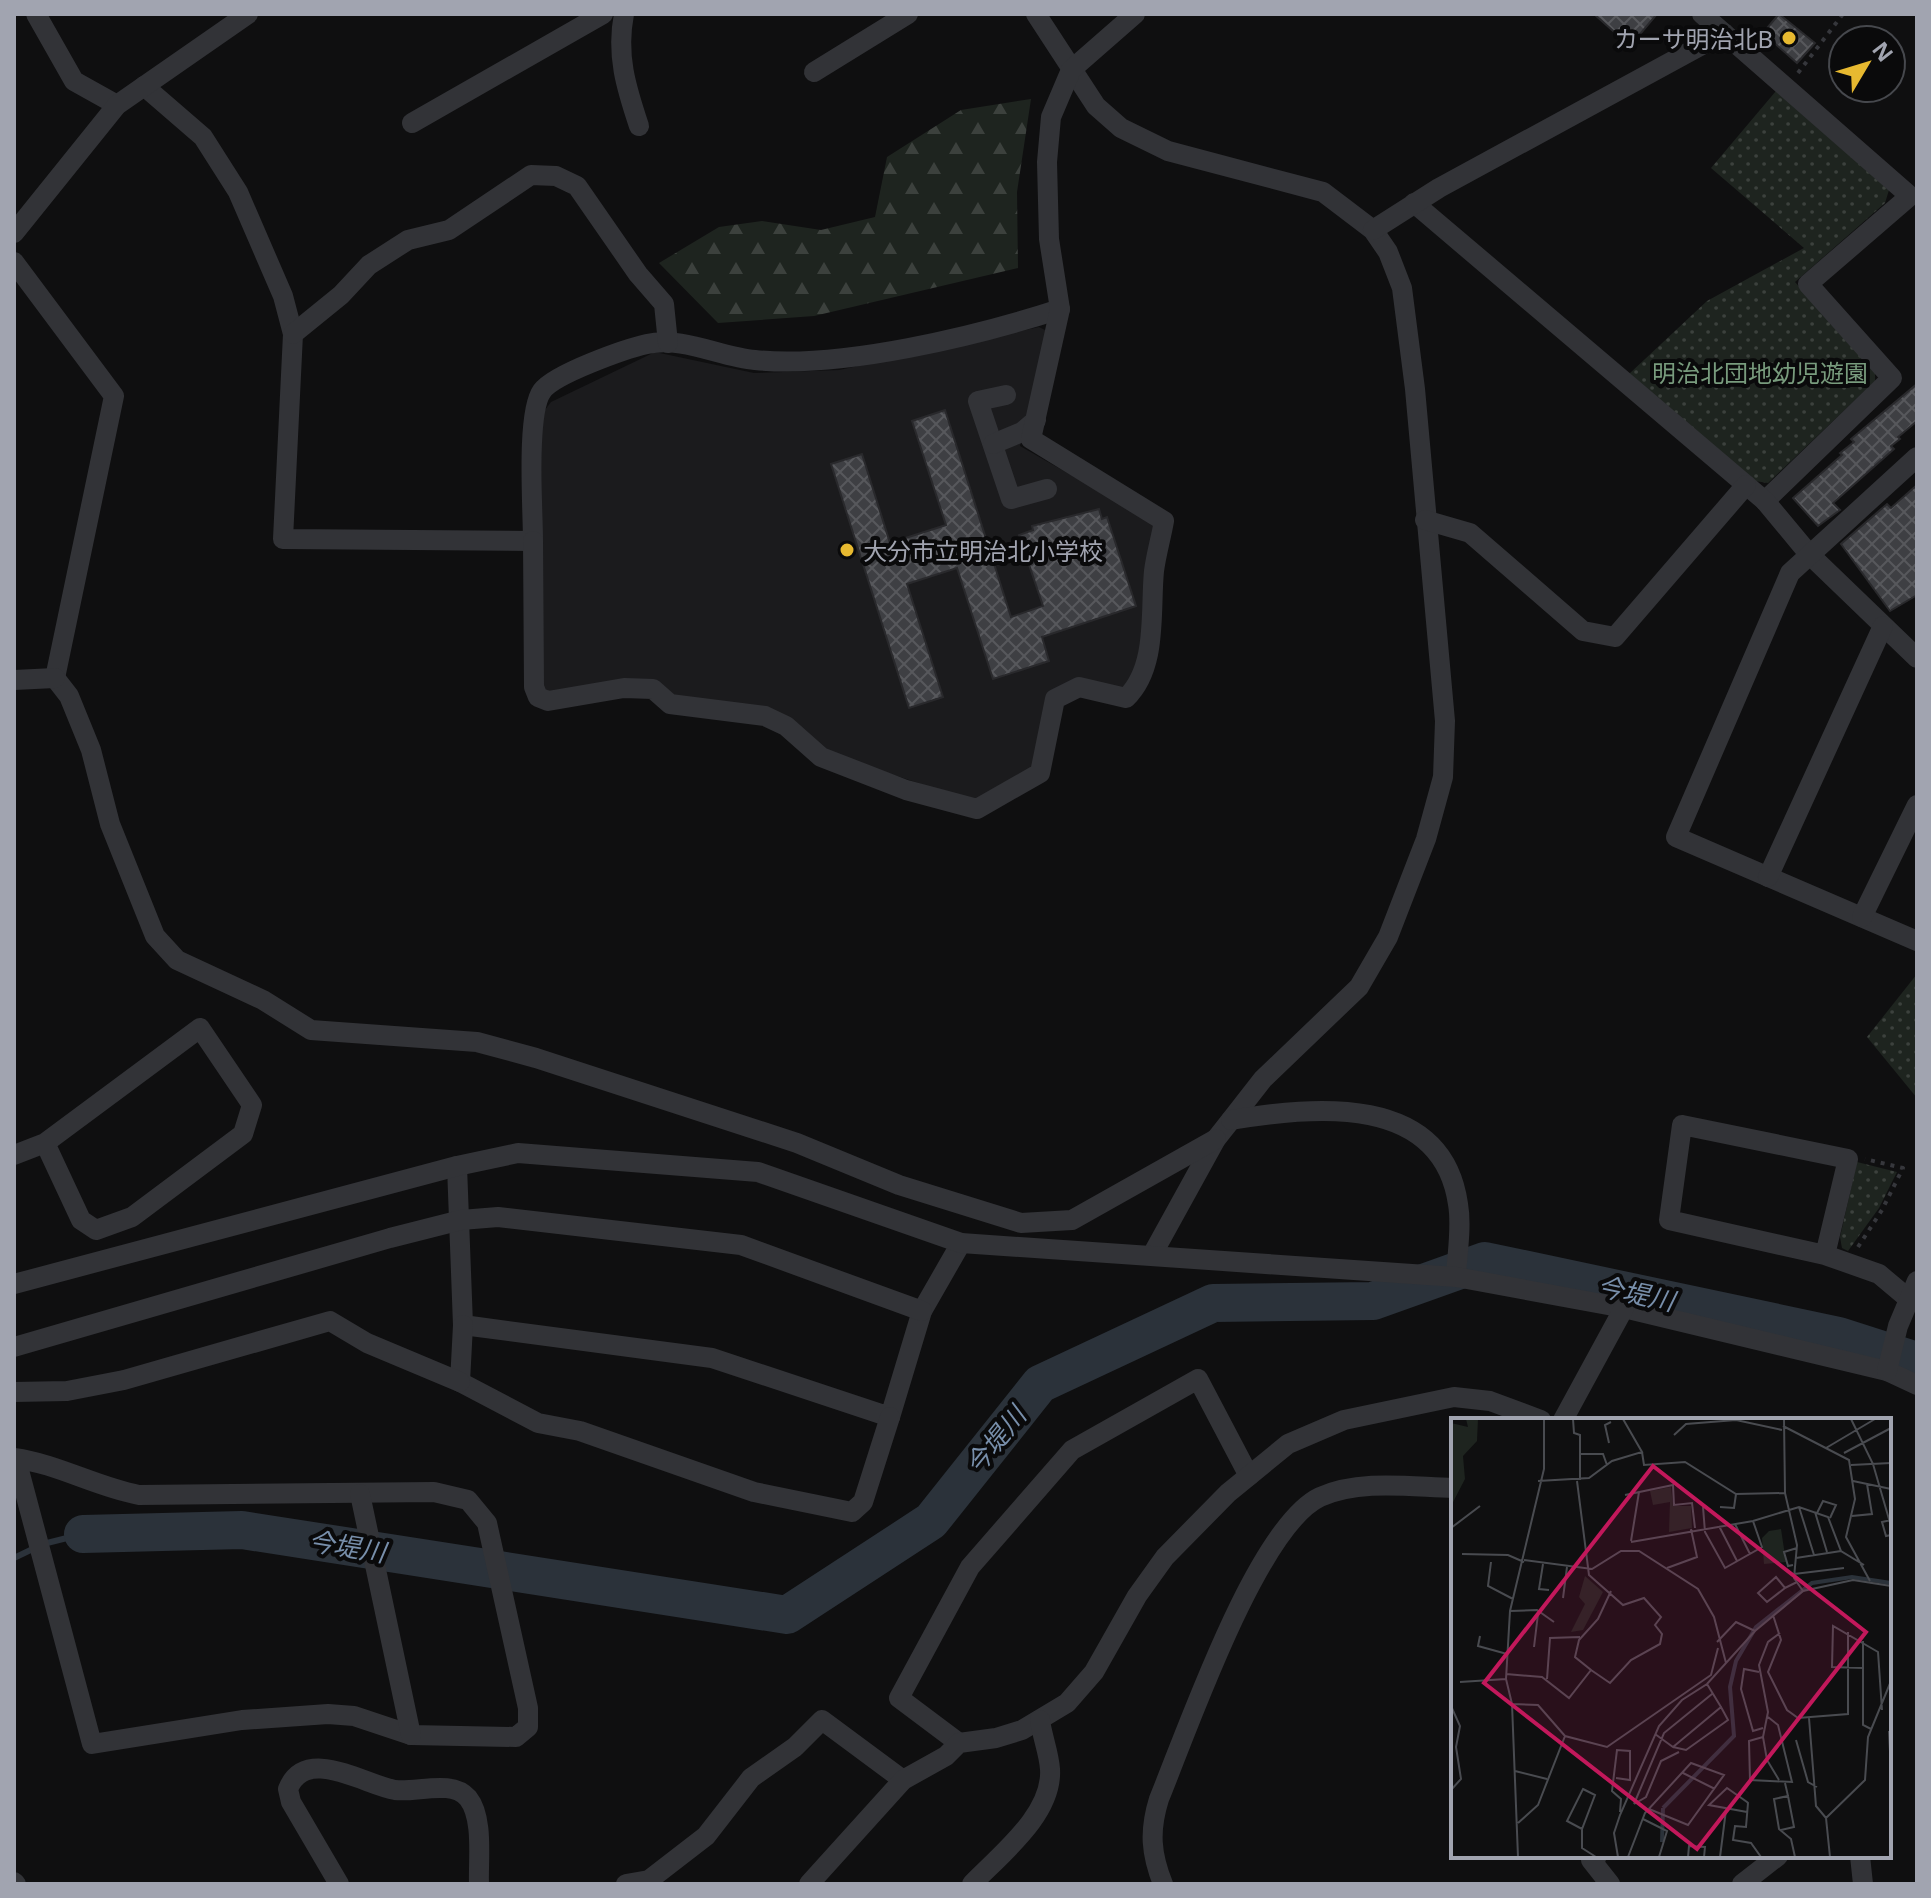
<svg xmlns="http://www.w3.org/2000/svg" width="1931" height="1898" viewBox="0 0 1931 1898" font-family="'Noto Sans','Noto Sans JP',sans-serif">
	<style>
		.built { fill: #1b1b1d }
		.forest { fill: url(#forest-firs) }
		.park { fill: url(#park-dots) }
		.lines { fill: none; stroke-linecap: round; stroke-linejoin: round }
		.stream { stroke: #2b323a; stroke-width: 6 }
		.river { stroke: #2b323a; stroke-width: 38 }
		.building { fill: url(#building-cross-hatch); stroke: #29292c; stroke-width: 2 }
		.path { stroke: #36373c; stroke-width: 4; stroke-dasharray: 4 6; stroke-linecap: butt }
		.minor { stroke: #323337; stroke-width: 20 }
		.poi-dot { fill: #e7b930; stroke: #0a0a0b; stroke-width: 3 }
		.labels { text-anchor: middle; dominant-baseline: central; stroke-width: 8; stroke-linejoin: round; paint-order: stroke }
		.poi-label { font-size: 24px; fill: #a1a4b0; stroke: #0a0a0b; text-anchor: end }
		.park-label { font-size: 24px; fill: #789b7d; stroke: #0a0a0b }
		.water-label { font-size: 26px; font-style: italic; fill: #788fab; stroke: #0a0a0b }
		.inset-river { fill: none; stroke: #2b323a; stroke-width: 4 }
		.inset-road { fill: none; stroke: #494b50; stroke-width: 2 }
		.view { fill: #c2185b; fill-opacity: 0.15; stroke: #c2185b; stroke-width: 4 }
		.inset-edge { fill: none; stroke: #a1a4b0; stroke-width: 4 }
	</style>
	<defs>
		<pattern id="forest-firs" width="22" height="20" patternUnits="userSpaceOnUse" patternTransform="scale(2)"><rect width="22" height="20" fill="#1e241f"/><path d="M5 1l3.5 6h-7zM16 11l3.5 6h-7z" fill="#3c413d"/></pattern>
		<pattern id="park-dots" width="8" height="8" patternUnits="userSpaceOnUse" patternTransform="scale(2)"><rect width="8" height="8" fill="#1e241f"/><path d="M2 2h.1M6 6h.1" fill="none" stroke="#3c413d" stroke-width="1.8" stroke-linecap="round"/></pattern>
		<pattern id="building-cross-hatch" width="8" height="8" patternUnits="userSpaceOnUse" patternTransform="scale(2)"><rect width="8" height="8" fill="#3e3f43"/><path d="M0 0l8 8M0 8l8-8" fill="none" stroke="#57585c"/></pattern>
	</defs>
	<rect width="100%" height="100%" fill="#0f0f10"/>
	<path class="built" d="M 1039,327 L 1047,331 L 1020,446 L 1150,520 L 1157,531 L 1148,616 L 1131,685 L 1117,691 L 1049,695 L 1036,765 L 976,802 L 824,752 L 811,738 L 671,696 L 543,692 L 541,415 L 551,402 L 655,352 L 754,373 L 839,370 Z"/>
	<path class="forest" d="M 1031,99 L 1017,192 L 1018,268 L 814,316 L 718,323 L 659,263 L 719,227 L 762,221 L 821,230 L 875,217 L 887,157 L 961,110 Z"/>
	<g class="park">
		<path d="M 1776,91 L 1889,190 L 1885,203 L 1795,282 L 1875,372 L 1875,381 L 1768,483 L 1755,481 L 1629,374 L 1707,301 L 1804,248 L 1711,168 Z"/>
		<path d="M 1917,974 L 1917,1098 L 1867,1037 Z"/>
		<path d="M 1857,1162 L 1897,1172 L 1879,1208 L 1848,1251 L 1842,1248 L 1840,1237 Z"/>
	</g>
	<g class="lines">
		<path class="stream" d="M 14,1558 L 43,1544 L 83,1534"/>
		<path class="river" d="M 83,1534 L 242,1530 L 787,1615 L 931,1521 L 1040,1384 L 1213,1303 L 1373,1301 L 1485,1261 L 1839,1336 L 1917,1361"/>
	</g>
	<g class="building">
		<path d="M 1594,14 L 1657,14 L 1630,46 Z"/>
		<path d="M 1779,14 L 1815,43 L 1797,63 L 1763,33 Z"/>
		<path d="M 1917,384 L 1917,421 L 1898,437 L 1900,439 L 1891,446 L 1894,449 L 1833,503 L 1840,510 L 1818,526 L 1793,498 L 1842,455 L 1840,453 L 1854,442 L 1851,439 Z"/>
		<path d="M 945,410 L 1011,617 L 1043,606 L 1019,535 L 1033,530 L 1032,526 L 1099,509 L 1102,519 L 1107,517 L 1136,606 L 1042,637 L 1049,661 L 993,679 L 957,568 L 907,584 L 943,697 L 909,708 L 831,464 L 862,454 L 890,543 L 946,525 L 912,421 Z"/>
		<path d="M 1917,485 L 1917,595 L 1890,611 L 1841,544 L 1887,504 L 1891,508 Z"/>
	</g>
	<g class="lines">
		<g class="path">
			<path d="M 1798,73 L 1843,14"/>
			<path d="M 1858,1247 L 1882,1210 L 1903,1168 L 1865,1159"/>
		</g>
		<g class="minor">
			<path d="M 36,14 L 74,81 L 117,105"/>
			<path d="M 624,14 C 616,55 626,87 639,126"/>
			<path d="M 1036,14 L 1096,106 L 1121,128 L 1168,151 L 1323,192 L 1373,230 L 1388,252 L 1402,288 L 1415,389 L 1445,721 L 1443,777 L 1426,839 L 1388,937 L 1359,987 L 1263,1079 L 1231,1120 L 1216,1139 L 1152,1255"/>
			<path d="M 1702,14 L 1910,196 L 1808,284 L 1892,378 L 1765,501"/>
			<path d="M 814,72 L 908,14"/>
			<path d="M 144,86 L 203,137 L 238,192 L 283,296 L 293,334 L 283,539 L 533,541 C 533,510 526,413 542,391 C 554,374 625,349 647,344 C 682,336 721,357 755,360 C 841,369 977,336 1060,309"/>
			<path d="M 412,123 L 603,14"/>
			<path d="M 1414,203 L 1765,501 L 1809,554 L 1917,658"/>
			<path d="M 1373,230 L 1439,188 L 1724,33"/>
			<path d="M 14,233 L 117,105 L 248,14"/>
			<path d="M 14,262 L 114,396 L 55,678"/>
			<path d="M 293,334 L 341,295 L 369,265 L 408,240 L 449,230 L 531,175 L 556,176 L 577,186 L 638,274 L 664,304 L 668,343"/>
			<path d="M 1006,395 L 978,401 L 1011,499 L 1047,489"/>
			<path d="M 993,444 L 1022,432 L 1036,420"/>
			<path d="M 1917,457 L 1790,573 L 1676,837 L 1917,941"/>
			<path d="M 1425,520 L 1470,533 L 1583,631 L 1615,637 L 1746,485"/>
			<path d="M 533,541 L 534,687 L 538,697 L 548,701 L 624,688 L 653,689 L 670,704 L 765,716 L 786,726 L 821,757 L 906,790 L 977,809 L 1040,773 L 1055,699 L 1079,687 L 1126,698 C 1158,667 1150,611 1154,571 C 1156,555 1161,538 1164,521 L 1031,439 L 1060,309 L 1049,239 L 1047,162 L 1051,117 L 1071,70 L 1135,14"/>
			<path d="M 55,678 L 69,696 L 91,750 L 110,824 L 155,936 L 177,960 L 263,1000 L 311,1030 L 477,1042 L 536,1058 L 797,1143 L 899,1185 L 1021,1223 L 1072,1220 L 1216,1139"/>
			<path d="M 14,680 L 55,678"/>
			<path d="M 1768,877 L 1883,626"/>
			<path d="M 1862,917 L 1917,805"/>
			<path d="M 1231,1120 C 1314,1106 1442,1093 1458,1204 C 1462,1227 1457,1254 1456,1277"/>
			<path d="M 14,1155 L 45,1143 L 200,1028 L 252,1105 L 243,1134 L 132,1217 L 96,1230 L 81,1220 L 45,1143"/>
			<path d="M 457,1166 L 463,1325 L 712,1358 L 890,1417 L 922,1311 L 961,1243"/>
			<path d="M 1825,1255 L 1669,1220 L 1682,1125 L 1848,1159 L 1825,1255 L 1879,1274 L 1910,1300"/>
			<path d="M 14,1284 L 457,1166 L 518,1153 L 758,1172 L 961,1243 L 1456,1277 L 1624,1308 L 1887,1371 L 1917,1385"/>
			<path d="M 463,1325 L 460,1382 L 538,1423 L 580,1431 L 754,1492 L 852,1512 L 863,1502 L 890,1417"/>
			<path d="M 14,1347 L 390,1238 L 461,1220 L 498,1217 L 741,1245 L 922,1311"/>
			<path d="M 1887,1371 L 1898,1326 L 1917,1281"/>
			<path d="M 14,1392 L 67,1391 L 124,1380 L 330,1321 L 367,1343 L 460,1382"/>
			<path d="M 1563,1420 L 1624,1308"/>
			<path d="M 14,1458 C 58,1464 96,1487 139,1495 L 434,1492 L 468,1500 L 487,1523 L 528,1708 L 528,1727 L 516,1737 L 411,1735 L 354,1716 L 328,1714 L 242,1720 L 92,1744 L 16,1459"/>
			<path d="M 360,1494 L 411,1735"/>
			<path d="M 959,1743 L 899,1698 L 970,1567 L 1072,1450 L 1198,1379 L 1249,1476"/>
			<path d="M 1597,1856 L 1591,1860 L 1610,1884"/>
			<path d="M 1860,1856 L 1863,1884"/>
			<path d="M 14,1882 L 16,1884"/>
			<path d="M 339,1884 L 291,1802 L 288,1789 C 306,1745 365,1785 395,1790 C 416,1793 452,1779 468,1798 C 484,1818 478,1860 479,1884"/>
			<path d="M 626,1884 L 649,1880 L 706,1836 L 751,1778 L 795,1747 L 822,1720 L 903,1780"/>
			<path d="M 809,1884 L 903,1780 L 946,1756 L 959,1743 L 996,1738 L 1022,1730 L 1067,1703 L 1094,1672 L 1137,1596 L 1165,1557 L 1228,1493 L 1288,1444 L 1344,1420 L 1454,1397 L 1490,1401 L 1541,1420"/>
			<path d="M 972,1884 C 1001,1854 1053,1814 1050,1769 C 1049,1753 1042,1736 1040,1720"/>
			<path d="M 1163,1884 C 1151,1854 1149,1831 1159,1799 C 1187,1731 1257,1527 1320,1497 C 1360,1479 1411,1487 1453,1488"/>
			<path d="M 1742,1884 L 1778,1856"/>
		</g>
	</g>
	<g class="poi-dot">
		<circle cx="1789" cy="38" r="8"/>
		<circle cx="847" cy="550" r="8"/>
	</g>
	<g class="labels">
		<g class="poi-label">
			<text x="1773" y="38">カーサ明治北B</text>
			<text x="863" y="550" text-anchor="start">大分市立明治北小学校</text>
		</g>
		<g class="park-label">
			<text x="1760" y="372">明治北団地幼児遊園</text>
		</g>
		<g class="water-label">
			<text transform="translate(1636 1293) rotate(12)">今堤川</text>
			<text transform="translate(995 1440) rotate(-51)">今堤川</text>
			<text transform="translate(347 1546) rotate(9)">今堤川</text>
		</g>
	</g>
	<g transform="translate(1451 1418)">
		<rect width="440" height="440" fill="#0f0f10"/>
		<path d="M 15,1 L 27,1 L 26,23 L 12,38 L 14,61 L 0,88 L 0,5 L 17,9 ZM 134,158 L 152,174 L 132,212 L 120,214 L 134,186 L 128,179 Z" fill="#1e241f"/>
		<path d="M 220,69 L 222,88 L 240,88 L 241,110 L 218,114 L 219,84 L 202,87 L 199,73 ZM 330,111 L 335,144 L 313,146 L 311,120 L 318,113 Z" fill="#1e241f"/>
		<path class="inset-river" d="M 212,390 L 283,318 L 279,269 L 285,243 L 305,209 L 361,165 L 401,159 L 440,165M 211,424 L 212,390"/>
		<path class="inset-road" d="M 122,1 L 123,15 L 129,17 L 129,62M 400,1 L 422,46 L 440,108M 332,8 L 398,42 L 404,81 L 395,119 L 419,163M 223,17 L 235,6 L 285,2 L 331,12M 158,25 L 154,7 L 160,4M 375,30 L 424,1M 191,34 L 193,47 L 234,44 L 285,76 L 334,75 L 333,1M 393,35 L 440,10M 129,36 L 152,36 L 156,47M 400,47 L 440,45M 87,63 L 138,60 L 161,43 L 191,34 L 172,1M 126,63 L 138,157 L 172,187 L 193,180 L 210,199 L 204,207 L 211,216 L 209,226 L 180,242 L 159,265 L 140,252M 402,63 L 440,71M 334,75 L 346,127 L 343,160 L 352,173M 174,77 L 222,67 L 223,87 L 241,85 L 244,110M 252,89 L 254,114 L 274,150 L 311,129 L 302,103M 269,89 L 283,90 L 285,76M 348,89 L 363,137M 364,94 L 376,134M 366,95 L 372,83 L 385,87 L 379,100M 401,98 L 421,96 L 416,66M 440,102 L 431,104 L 435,118 L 440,117M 284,106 L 299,136M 268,108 L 286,143M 0,110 L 29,88M 180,123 L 188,74M 180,124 L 302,103 L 348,89 L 377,99 L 390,133 L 413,147M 11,136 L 57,137 L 73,144M 345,140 L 390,133M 73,142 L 141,151 L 170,133 L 188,133 L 247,171 L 263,199 L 275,245M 40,144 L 37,168 L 62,181M 92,146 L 88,171 L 98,172M 342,147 L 337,148 L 333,134 L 346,130M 216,150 L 246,139 L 240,111M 343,156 L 393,150M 334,170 L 316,184 L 307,175 L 325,159 L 334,170 L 346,164M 112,180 L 116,149M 59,193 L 86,192 L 103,204M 322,197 L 330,222 L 317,254 L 336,292 L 347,300 L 397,296 L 397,214M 29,218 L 27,228 L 56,236M 412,223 L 412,307 L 420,311M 266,224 L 285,204 L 304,213M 83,229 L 87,196M 412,250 L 381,249 L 382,208 L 427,234 L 431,292M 308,254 L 293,251 L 290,271 L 302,313 L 312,310M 55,256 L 91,259 L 118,280 L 140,252 L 124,239 L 128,222 L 147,201 L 160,173M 96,261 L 99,220 L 129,219M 9,264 L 55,261M 61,286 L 87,287 L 114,318 L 156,329 L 260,257 L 267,230M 0,288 L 9,308 L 5,329 L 10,361 L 0,372M 358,300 L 365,388 L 375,400 L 379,439M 438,313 L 440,354M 204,316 L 222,329 L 270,289 L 256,266M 312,319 L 298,323 L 299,362 L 341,364 L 327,307 L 317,299M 345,322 L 357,364 L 366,369M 222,329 L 235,332 L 277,302 L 270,289M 64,353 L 96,361M 232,355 L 264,371M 165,360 L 179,362 L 179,333 L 166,332 L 161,373 L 170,381 L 169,394M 328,362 L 316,342 L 312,319 L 317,294 L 308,247 L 317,224 L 329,215M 334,365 L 337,378 L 323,381 L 328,411 L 340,421 L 344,439M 132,371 L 144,377 L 131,411 L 116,403 ZM 183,386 L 213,315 L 261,276M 183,386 L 195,379 L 210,343 L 228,334M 296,394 L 258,387 L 276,370 L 296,384 L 297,385 L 295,409 L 284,408 L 282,422 L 300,425 L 310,439M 375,400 L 414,362 L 417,319 L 440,263M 192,401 L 216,413 L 208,439M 67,405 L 87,387 L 114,318M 131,411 L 131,430 L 145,439M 330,412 L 343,409 L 337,378M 67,439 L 61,286 L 55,261 L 59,193 L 93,51 L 93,1M 167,439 L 163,415 L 169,397 L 208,308 L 231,282 L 256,266 L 304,213 L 352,173 L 402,162 L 440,168M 177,439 L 194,395 L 240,345 L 273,357 L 237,407 L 198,391M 237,439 L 238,428 L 254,429 L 253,439M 269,439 L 275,392"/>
		<path class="view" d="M 202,48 L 415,214 L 246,431 L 33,265 Z"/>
		<rect width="440" height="440" class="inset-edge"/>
	</g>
	<rect width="1931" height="1898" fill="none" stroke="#a1a4b0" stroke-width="32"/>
	<g transform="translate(1867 64) rotate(52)"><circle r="38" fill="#0a0a0b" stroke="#46484d" stroke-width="2"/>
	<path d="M0-6L14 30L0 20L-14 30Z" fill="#e7b930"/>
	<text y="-12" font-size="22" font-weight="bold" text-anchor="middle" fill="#a1a4b0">N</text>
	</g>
</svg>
